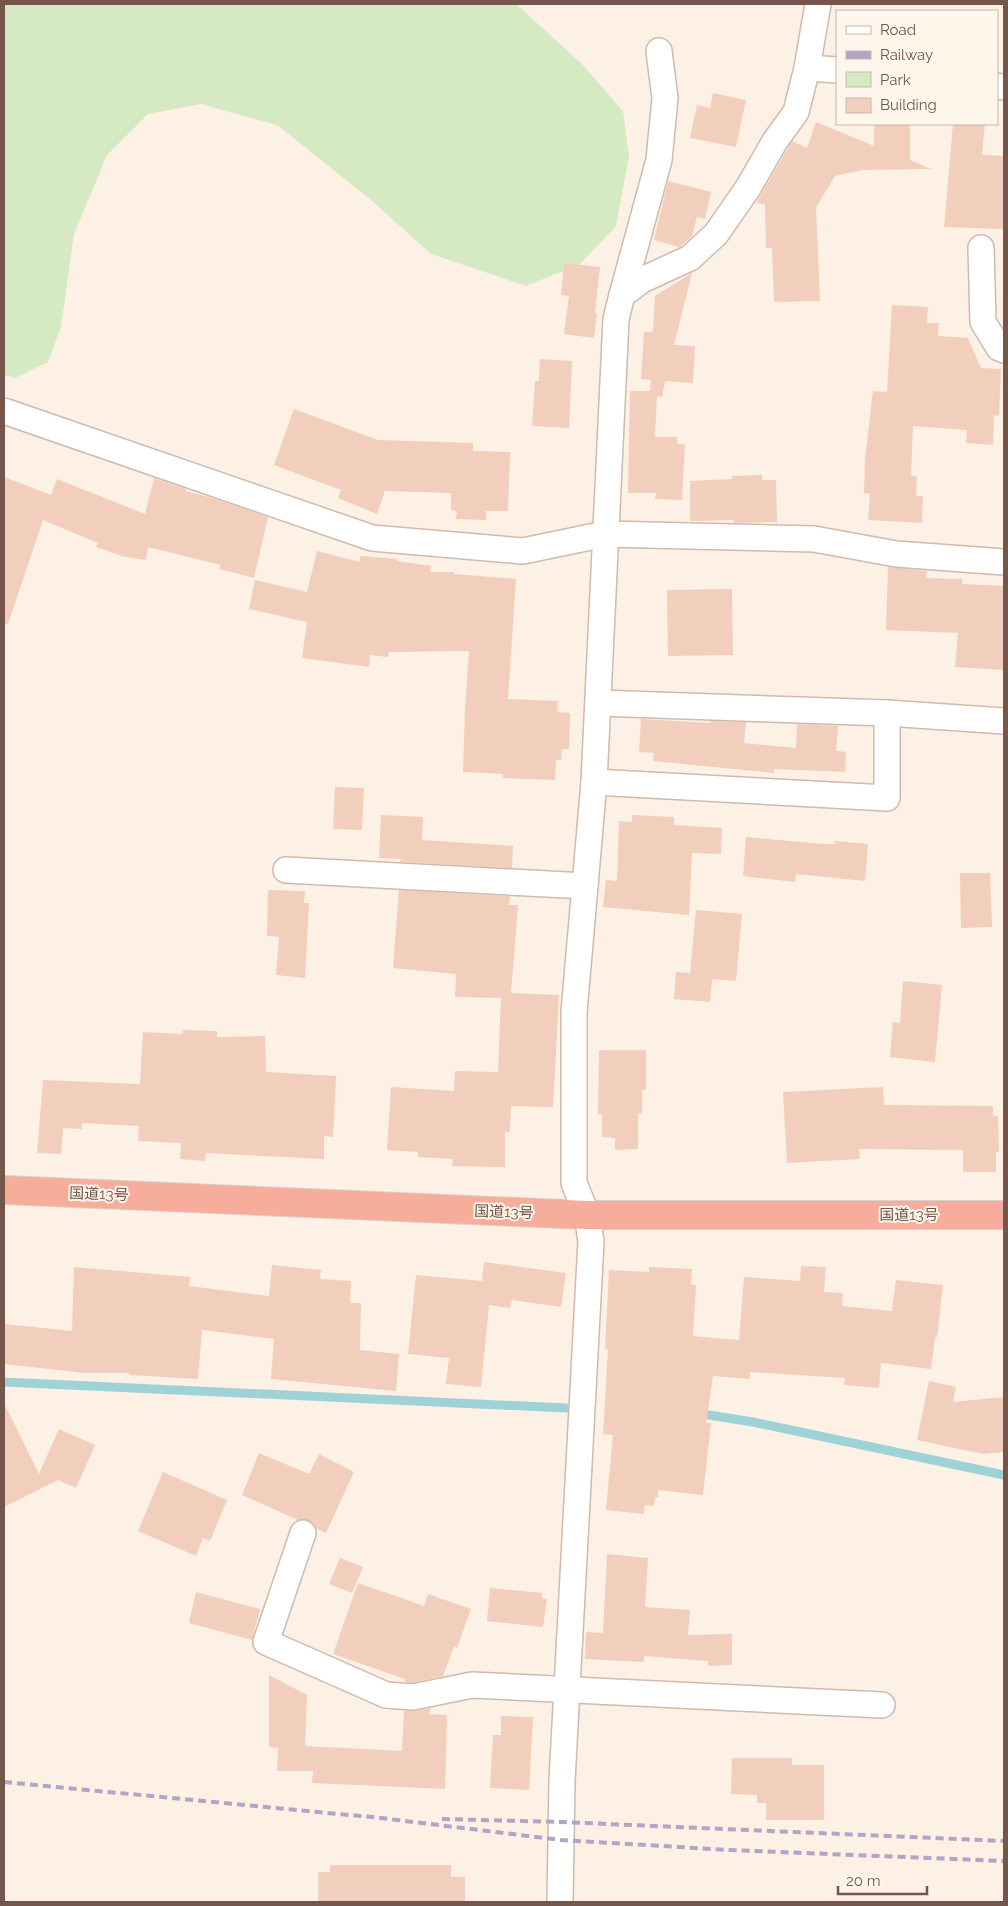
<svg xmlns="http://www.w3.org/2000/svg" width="1008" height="1906" viewBox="0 0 1008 1906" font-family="Raleway,'Noto Sans JP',sans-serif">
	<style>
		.green { fill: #d5eac3 }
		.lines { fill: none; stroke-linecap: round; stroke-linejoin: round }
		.stream { stroke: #9fd2d7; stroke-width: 9 }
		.building { fill: #f2cebc }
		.street-casing { stroke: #d0baae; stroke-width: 28 }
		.highway-casing { stroke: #d8d0cc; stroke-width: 30 }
		.street { stroke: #fff; stroke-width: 25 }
		.highway { stroke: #f6ad9b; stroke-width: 28 }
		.rail { stroke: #b3a3c6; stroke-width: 4; stroke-dasharray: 8 5; stroke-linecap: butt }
		.labels { text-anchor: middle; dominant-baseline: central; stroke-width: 4; stroke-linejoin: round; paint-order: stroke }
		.street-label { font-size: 15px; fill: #75564a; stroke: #fff6eb }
	</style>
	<rect width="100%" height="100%" fill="#fcf1e4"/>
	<path class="green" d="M 4,4 L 516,4 L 582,64 L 623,111 L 629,157 L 616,226 L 580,264 L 526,286 L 431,254 L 371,200 L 277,125 L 201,104 L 148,114 L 107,155 L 74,234 L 61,327 L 48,362 L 15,378 L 4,375 Z"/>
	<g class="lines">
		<g class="stream">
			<path d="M 4,1382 L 566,1408"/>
			<path d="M 696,1413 L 753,1422 L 1004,1475"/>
		</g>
	</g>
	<g class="building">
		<path d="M 713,93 L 746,100 L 736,147 L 690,138 L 697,105 L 710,108 Z"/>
		<path d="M 816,122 L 874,146 L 874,124 L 910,124 L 910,160 L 931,169 L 862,170 L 835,176 L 816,207 L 820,301 L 774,302 L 772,248 L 766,248 L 765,204 L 756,203 L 792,141 L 807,148 Z"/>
		<path d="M 953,124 L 985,124 L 982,155 L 1004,156 L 1004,229 L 944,227 Z"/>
		<path d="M 668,181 L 711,192 L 705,219 L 697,217 L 692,236 L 680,247 L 654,240 Z"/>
		<path d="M 564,263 L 600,267 L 595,313 L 597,313 L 594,338 L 564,334 L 569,296 L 561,295 Z"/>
		<path d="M 692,273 L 674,345 L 695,346 L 693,383 L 665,381 L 662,397 L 657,396 L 655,437 L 677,437 L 677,444 L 685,444 L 682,500 L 655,499 L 656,493 L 628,493 L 630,391 L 650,391 L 651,380 L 641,379 L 644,332 L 653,332 L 655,296 Z"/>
		<path d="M 892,305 L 928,307 L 927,323 L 939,323 L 938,336 L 968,338 L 981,368 L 1001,369 L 999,416 L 994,415 L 993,445 L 966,443 L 967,430 L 913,426 L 911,476 L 917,476 L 916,496 L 923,496 L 922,523 L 868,520 L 870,494 L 864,493 L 865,459 L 873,391 L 887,392 Z"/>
		<path d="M 540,359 L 572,361 L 569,428 L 532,426 L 535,381 L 539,381 Z"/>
		<path d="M 294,409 L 378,440 L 473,443 L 473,451 L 510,452 L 508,511 L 486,511 L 486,520 L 456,519 L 457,511 L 451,510 L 451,493 L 385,491 L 377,514 L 338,498 L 341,490 L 274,465 Z"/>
		<path d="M 762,475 L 762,480 L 776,480 L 777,522 L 734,523 L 734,520 L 690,521 L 690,481 L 732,479 L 732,476 Z"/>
		<path d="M 4,477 L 51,495 L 57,479 L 145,514 L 154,478 L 186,489 L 185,491 L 212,498 L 268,517 L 254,578 L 219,569 L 221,565 L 148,547 L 146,560 L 125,557 L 96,547 L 98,543 L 43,520 L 8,624 L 4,623 Z"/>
		<path d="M 317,551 L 360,562 L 360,556 L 397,559 L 397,561 L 431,566 L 430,572 L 454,572 L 454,574 L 516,579 L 508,699 L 558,701 L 557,712 L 570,713 L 569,749 L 562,749 L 561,760 L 556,760 L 555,780 L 503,778 L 503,774 L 463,772 L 465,708 L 469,651 L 389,652 L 388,657 L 370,655 L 369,667 L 302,658 L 307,622 L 249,609 L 255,580 L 307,592 Z"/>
		<path d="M 888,567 L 927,571 L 926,578 L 962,579 L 962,584 L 1004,586 L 1004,670 L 955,667 L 958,633 L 886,630 Z"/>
		<path d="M 732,589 L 733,655 L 668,656 L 667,590 Z"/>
		<path d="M 641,719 L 710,723 L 711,721 L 746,722 L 744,743 L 796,748 L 797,724 L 838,726 L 836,751 L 846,752 L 845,772 L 774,769 L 774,773 L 653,761 L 654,753 L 639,752 Z"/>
		<path d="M 335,787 L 364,788 L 362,830 L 333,829 Z"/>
		<path d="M 381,815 L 423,817 L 422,840 L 513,846 L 512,868 L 400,862 L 401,859 L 379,858 Z"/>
		<path d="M 632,815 L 674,817 L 674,825 L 722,828 L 721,854 L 692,853 L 689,915 L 603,907 L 606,880 L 617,881 L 619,821 L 632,822 Z"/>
		<path d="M 746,837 L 823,844 L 835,844 L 835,841 L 868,844 L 865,881 L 796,874 L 795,882 L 743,876 Z"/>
		<path d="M 960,873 L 990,873 L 992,927 L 961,928 Z"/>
		<path d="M 268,890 L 305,891 L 304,903 L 309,903 L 305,978 L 276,975 L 279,937 L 267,936 Z"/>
		<path d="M 399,890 L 510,896 L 509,905 L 518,905 L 511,993 L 559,995 L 553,1107 L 511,1106 L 510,1132 L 505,1132 L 505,1167 L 452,1166 L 453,1159 L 418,1157 L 418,1152 L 387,1150 L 391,1087 L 454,1091 L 455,1071 L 498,1072 L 501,998 L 455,997 L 456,974 L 393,968 Z"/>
		<path d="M 696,910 L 742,914 L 736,981 L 712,979 L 710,1002 L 674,999 L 676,972 L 690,973 Z"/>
		<path d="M 903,981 L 942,985 L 935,1062 L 890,1057 L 893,1022 L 900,1023 Z"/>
		<path d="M 183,1030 L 217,1031 L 217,1037 L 265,1036 L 266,1072 L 336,1076 L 333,1137 L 324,1136 L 324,1159 L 206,1153 L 205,1161 L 180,1159 L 181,1143 L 138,1141 L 139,1126 L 82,1123 L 82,1129 L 63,1128 L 61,1154 L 37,1153 L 43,1080 L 140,1084 L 143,1032 L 183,1034 Z"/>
		<path d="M 599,1050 L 646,1050 L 646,1090 L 642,1090 L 642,1114 L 638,1113 L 638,1149 L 615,1150 L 615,1138 L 602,1137 L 602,1115 L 598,1114 Z"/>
		<path d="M 883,1087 L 884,1105 L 993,1106 L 993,1116 L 998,1116 L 999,1152 L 996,1152 L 996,1172 L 963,1172 L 963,1150 L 859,1149 L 860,1159 L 787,1163 L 783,1092 Z"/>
		<path d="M 484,1262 L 566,1273 L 561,1307 L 512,1300 L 510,1308 L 489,1305 L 481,1387 L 446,1384 L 449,1358 L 408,1354 L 416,1275 L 482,1281 Z"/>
		<path d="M 272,1265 L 321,1270 L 320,1279 L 351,1281 L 350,1303 L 361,1303 L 360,1350 L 399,1354 L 396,1391 L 271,1379 L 274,1339 L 202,1330 L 198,1379 L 129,1375 L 129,1373 L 84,1373 L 4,1364 L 4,1324 L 72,1331 L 74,1267 L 190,1277 L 189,1286 L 269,1296 Z"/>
		<path d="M 801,1266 L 826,1267 L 824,1292 L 843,1293 L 842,1306 L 892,1311 L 896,1280 L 943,1285 L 937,1337 L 935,1337 L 931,1369 L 881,1363 L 879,1388 L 844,1385 L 845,1378 L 750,1372 L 750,1379 L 713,1376 L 706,1423 L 711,1423 L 703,1495 L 658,1490 L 658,1497 L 655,1497 L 654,1506 L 645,1505 L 644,1514 L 606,1510 L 613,1435 L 603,1434 L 608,1349 L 605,1349 L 609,1270 L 649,1272 L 649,1267 L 692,1269 L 691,1285 L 696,1285 L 693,1336 L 739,1340 L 744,1277 L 800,1281 Z"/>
		<path d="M 929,1381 L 956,1387 L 953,1402 L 1004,1397 L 1004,1452 L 983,1454 L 917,1440 Z"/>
		<path d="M 4,1403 L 39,1474 L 59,1429 L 95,1445 L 76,1488 L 58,1480 L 4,1507 Z"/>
		<path d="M 259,1453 L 309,1474 L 319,1454 L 354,1472 L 326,1533 L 317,1529 L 313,1523 L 308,1520 L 298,1520 L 242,1495 Z"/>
		<path d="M 163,1472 L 227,1500 L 210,1541 L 203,1538 L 196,1556 L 138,1531 Z"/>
		<path d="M 607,1554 L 648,1558 L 645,1607 L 690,1610 L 688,1635 L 732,1634 L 732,1665 L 708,1666 L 708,1661 L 644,1656 L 644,1662 L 585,1659 L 586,1632 L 603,1633 Z"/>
		<path d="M 340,1558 L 363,1567 L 352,1593 L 329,1584 Z"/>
		<path d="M 358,1583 L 424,1606 L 428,1594 L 471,1609 L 457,1648 L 454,1646 L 443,1676 L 412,1683 L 405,1682 L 405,1679 L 333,1654 Z"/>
		<path d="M 490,1588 L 542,1593 L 542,1598 L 547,1599 L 543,1627 L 487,1621 Z"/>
		<path d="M 196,1592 L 260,1609 L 252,1640 L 189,1623 Z"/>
		<path d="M 269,1675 L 307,1695 L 305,1746 L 402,1751 L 404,1711 L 416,1711 L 431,1708 L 429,1714 L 447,1715 L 445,1789 L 312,1783 L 313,1771 L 277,1771 L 278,1748 L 269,1747 Z"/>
		<path d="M 501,1716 L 533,1717 L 529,1790 L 490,1788 L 493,1735 L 501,1735 Z"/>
		<path d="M 732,1758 L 792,1758 L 792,1765 L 824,1765 L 824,1820 L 766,1820 L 766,1803 L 757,1803 L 757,1795 L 731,1794 Z"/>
		<path d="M 330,1865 L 451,1865 L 451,1877 L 465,1877 L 465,1902 L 318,1902 L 318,1872 L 330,1872 Z"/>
	</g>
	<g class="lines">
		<defs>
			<g id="street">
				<path d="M 807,68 L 837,70"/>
				<path d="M 997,86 L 1004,87"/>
				<path d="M 981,248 L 983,322 L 999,348 L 1004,350"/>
				<path d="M 622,295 L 659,160 L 665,98 L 659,51"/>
				<path d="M 4,411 L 372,538 L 523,551 L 605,534 L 814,539 L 896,554 L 1004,562"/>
				<path d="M 598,703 L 887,713 L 1004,721"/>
				<path d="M 594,782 L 887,798 L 887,713"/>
				<path d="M 286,870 L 585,886"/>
				<path d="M 303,1533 L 266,1642 L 386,1695 L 413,1697 L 472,1685 L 882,1705"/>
				<path d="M 560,1902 L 562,1781 L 591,1241 L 587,1215 L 574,1183 L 574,1012 L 594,782 L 616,319 L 622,295 L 642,280 L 690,258 L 716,234 L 748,188 L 775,141 L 796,112 L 807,68 L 818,4"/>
			</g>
			<path id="highway" d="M 4,1190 L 587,1215 L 1004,1215"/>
		</defs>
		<use href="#street" class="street-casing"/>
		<use href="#highway" class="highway-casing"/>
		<use href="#street" class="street"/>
		<use href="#highway" class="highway"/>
		<g class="rail">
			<path d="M 4,1782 L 381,1818 L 561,1840 L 729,1850 L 1004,1861"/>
			<path d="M 442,1819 L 561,1822 L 1004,1841"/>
		</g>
	</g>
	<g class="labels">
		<g class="street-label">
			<text transform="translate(99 1194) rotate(2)">国道13号</text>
			<text transform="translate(504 1212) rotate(2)">国道13号</text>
			<text x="909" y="1215">国道13号</text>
		</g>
	</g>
	<rect width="1008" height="1906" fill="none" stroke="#75564a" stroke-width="10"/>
	<rect x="836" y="10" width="162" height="115" fill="#fff6eb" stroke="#c8b6ab"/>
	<rect x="846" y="26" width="25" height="8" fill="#ffffff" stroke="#c8b6ab"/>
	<text x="880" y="35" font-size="15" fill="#75564a">Road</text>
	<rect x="846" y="51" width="25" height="8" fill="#b3a3c6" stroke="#c8b6ab"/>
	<text x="880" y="60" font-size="15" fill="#75564a">Railway</text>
	<rect x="846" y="72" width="25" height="15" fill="#d5eac3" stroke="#c8b6ab"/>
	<text x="880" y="85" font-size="15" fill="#75564a">Park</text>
	<rect x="846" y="98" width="25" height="15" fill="#f2cebc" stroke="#c8b6ab"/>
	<text x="880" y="110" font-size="15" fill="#75564a">Building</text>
	<path d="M838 1886v8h89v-8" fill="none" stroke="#75564a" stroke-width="2.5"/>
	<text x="846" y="1886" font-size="15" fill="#75564a" stroke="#fff6eb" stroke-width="4" paint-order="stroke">20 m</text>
</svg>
